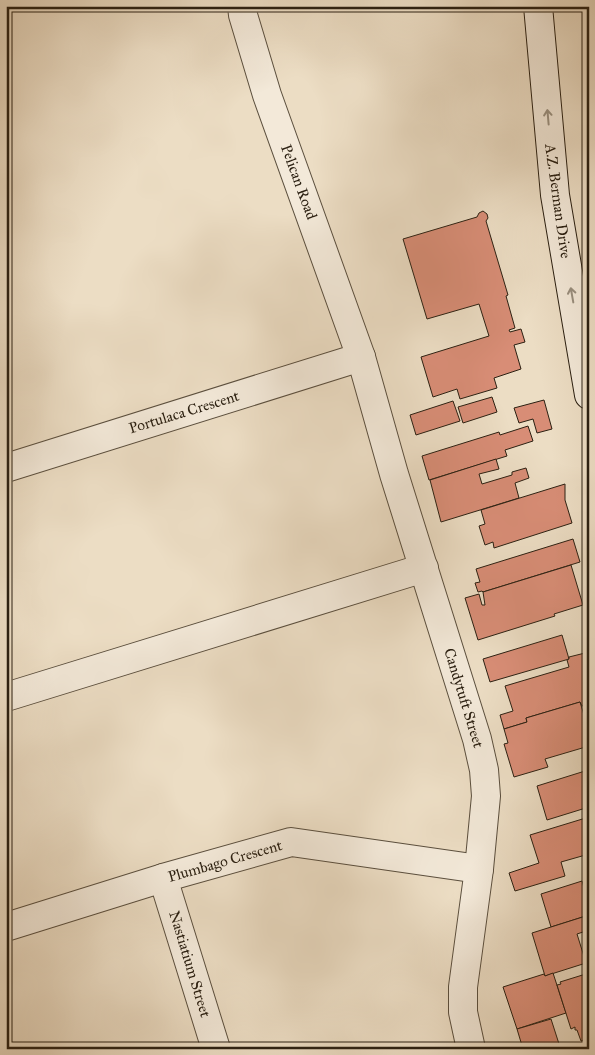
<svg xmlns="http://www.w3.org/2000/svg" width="595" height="1055" viewBox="0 0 595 1055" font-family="'IM FELL Great Primer',serif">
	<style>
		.building { fill: #d88d76; stroke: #2b2012 }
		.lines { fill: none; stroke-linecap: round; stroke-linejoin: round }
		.minor-casing { stroke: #5b4f3e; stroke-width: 30 }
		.secondary-casing { stroke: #2b2012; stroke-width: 30 }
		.minor { stroke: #f3e9d9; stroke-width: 28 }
		.secondary { stroke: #f3e9d9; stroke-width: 28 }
		.oneway { stroke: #998f7f }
		.labels { text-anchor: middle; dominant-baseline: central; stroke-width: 4.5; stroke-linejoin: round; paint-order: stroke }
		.street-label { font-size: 15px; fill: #2b2012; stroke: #f3e9d9 }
	</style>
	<rect width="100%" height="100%" fill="#ecddc4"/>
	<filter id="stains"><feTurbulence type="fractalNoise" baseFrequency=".004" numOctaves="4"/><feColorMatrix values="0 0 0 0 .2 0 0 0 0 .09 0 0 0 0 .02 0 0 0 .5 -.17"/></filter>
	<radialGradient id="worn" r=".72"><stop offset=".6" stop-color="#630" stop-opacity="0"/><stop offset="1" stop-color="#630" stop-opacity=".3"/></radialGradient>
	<g class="building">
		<path d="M 483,211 L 487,214 L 488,218 L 486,221 L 508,295 L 506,296 L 515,328 L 509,330 L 510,332 L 521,329 L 525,342 L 514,345 L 521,369 L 494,378 L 497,388 L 460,399 L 457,389 L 433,397 L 421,357 L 489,336 L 479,304 L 427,319 L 403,239 L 477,217 L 479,213 Z"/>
		<path d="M 492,397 L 497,412 L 463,423 L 458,407 Z"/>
		<path d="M 544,400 L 552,429 L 537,433 L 533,419 L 519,423 L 514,408 Z"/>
		<path d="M 453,401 L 460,421 L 416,435 L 410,415 Z"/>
		<path d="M 528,426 L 533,441 L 505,450 L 507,456 L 429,480 L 422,456 L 499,432 L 500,435 Z"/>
		<path d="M 496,459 L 499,469 L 479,474 L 482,484 L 512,475 L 512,472 L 526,468 L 529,478 L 515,483 L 519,498 L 441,522 L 430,480 Z"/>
		<path d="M 565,484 L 565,500 L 572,523 L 494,548 L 493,542 L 485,545 L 479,526 L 485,524 L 481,510 Z"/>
		<path d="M 573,539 L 580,562 L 483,592 L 482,591 L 478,592 L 475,583 L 480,582 L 476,569 Z"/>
		<path d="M 571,565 L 583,605 L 554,614 L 555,616 L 478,640 L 465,598 L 479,594 L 482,605 L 485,605 L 483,592 Z"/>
		<path d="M 562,635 L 569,659 L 490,682 L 483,659 Z"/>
		<path d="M 589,652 L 589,704 L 582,706 L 580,702 L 526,718 L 527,722 L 504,729 L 500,715 L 513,711 L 505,686 L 569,667 L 567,660 L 569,659 L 569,657 Z"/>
		<path d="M 580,702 L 589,731 L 589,746 L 545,759 L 548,767 L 514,777 L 504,744 L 508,743 L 504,729 L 527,722 L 526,718 Z"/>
		<path d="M 585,771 L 589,782 L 589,807 L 547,820 L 537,786 Z"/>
		<path d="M 589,817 L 589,854 L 561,862 L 565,876 L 515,891 L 509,873 L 539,863 L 530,835 Z"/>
		<path d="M 582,881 L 589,904 L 589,915 L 551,927 L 541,894 Z"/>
		<path d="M 589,915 L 589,930 L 577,934 L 586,963 L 545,976 L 532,933 Z"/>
		<path d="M 553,973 L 566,1013 L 517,1029 L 503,987 L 544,974 L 545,976 Z"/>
		<path d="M 589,973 L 589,1038 L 581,1041 L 577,1030 L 575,1030 L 575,1027 L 571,1029 L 557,985 L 561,984 L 560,982 Z"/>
		<path d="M 551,1019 L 560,1047 L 554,1049 L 523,1049 L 517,1029 Z"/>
	</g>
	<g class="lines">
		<defs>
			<g id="minor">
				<path d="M 242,6 L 243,15 L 267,95 L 361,357 L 394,474 L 477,739 L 484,770 L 486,796 L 479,869 L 463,987 L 463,1012 L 471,1049"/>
				<path d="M 6,468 L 361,357"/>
				<path d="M 6,697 L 424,568"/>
				<path d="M 163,878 L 216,1049"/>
				<path d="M 6,927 L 163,878 L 291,842 L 479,869"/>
			</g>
			<path id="secondary" d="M 538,6 L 555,195 L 589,395"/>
		</defs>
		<use href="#minor" class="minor-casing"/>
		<use href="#secondary" class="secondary-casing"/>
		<use href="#minor" class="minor"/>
		<use href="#secondary" class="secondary"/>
	</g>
	<defs><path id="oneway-shaft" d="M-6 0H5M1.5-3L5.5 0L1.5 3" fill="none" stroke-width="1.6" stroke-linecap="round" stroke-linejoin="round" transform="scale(1.25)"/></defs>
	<g class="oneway">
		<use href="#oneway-shaft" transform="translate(548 117) rotate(-95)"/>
		<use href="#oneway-shaft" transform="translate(572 295) rotate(-100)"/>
	</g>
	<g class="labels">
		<g class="street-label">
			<text transform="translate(299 182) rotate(70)">Pelican Road</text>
			<text transform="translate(558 201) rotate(82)">A.Z. Berman Drive</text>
			<text transform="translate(184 412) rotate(-17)">Portulaca Crescent</text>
			<text transform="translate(464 698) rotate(73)">Candytuft Street</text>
			<text transform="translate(225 861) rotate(-16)">Plumbago Crescent</text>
			<text transform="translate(190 964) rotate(73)">Nastiatium Street</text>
		</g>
	</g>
	<rect width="595" height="1055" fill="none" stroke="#ecddc4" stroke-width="25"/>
	<rect x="8" y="8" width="580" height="1040" fill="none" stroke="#2b2012" stroke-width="2.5"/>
	<rect x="12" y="12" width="570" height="1030" fill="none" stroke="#2b2012"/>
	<rect width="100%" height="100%" filter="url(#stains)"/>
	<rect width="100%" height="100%" fill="url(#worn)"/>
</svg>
